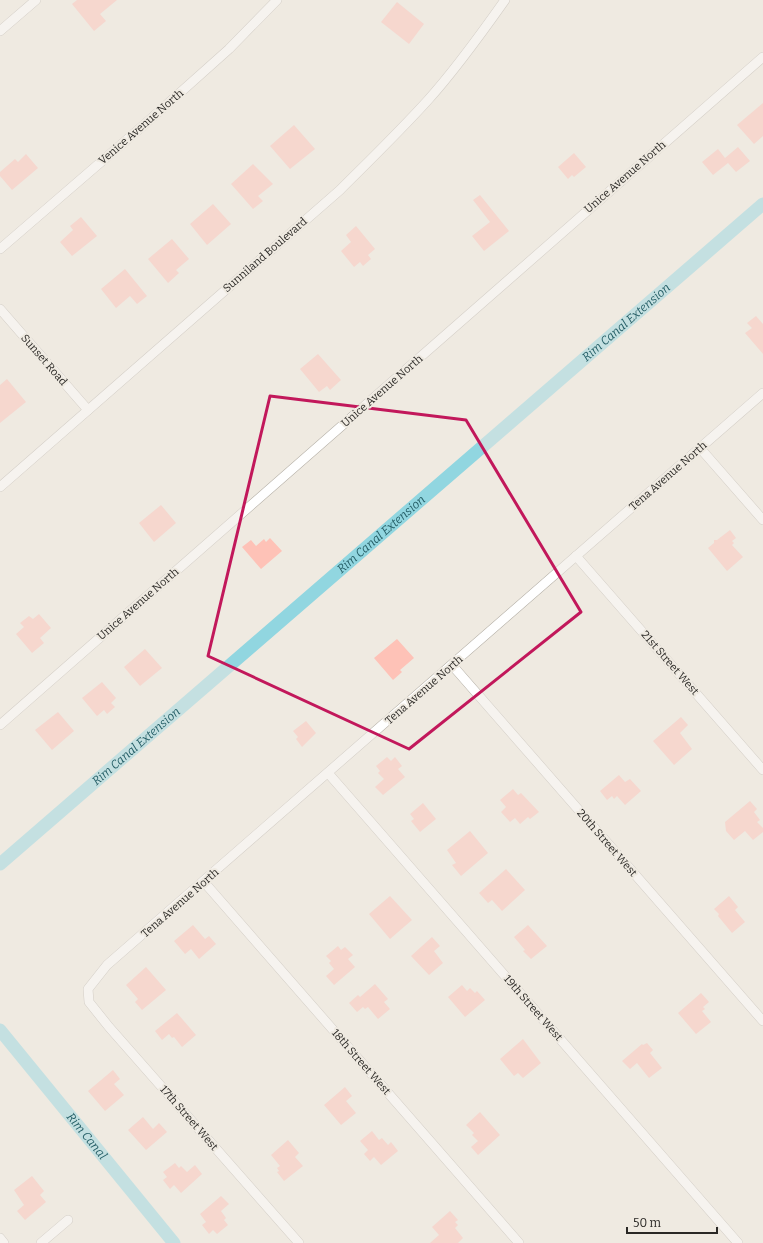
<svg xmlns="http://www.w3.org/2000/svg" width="763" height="1243" viewBox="0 0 763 1243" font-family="Bitter,serif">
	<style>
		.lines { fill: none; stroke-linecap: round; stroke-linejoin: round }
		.canal { stroke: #91d6e0; stroke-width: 13 }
		.building { fill: #fec2b7 }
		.minor-casing { stroke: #b4afa6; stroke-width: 10 }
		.minor { stroke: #fff; stroke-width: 9 }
		.marked { fill: none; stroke: #c2185b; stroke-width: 3; stroke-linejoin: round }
		.labels { text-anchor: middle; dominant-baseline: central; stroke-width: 4; stroke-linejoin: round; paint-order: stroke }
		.street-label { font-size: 11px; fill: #2a2825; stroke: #efeae1 }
		.water-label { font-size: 12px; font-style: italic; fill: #276068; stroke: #efeae1 }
	</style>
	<rect width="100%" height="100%" fill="#efeae1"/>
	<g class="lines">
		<g class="canal">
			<path id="s1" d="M 0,864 L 763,204"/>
			<path id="s2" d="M 0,1030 L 174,1243"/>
		</g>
	</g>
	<g class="building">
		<path d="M 77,0 L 117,0 L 100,14 L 106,21 L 94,31 L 72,4 Z"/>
		<path d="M 397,2 L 424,24 L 409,44 L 381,22 Z"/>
		<path d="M 763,103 L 763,136 L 754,144 L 737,125 Z"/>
		<path d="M 294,125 L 315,149 L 290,169 L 270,146 Z"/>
		<path d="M 738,147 L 750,161 L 736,172 L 728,163 L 713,175 L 702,162 L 718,149 L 725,158 Z"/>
		<path d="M 574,153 L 586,167 L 574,177 L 572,175 L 568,179 L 558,167 Z"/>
		<path d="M 26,154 L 38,168 L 12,190 L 0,176 L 0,172 L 15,159 L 18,162 Z"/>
		<path d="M 253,164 L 273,184 L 258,196 L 263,201 L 253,209 L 231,184 Z"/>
		<path d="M 480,195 L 509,231 L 484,251 L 472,236 L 490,222 L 473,200 Z"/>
		<path d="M 213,204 L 231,224 L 207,245 L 190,224 Z"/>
		<path d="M 81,217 L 97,236 L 72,256 L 60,242 L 73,230 L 70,226 Z"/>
		<path d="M 356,226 L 375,249 L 368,255 L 371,259 L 363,266 L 360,262 L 354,267 L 341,251 L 351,242 L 346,235 Z"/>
		<path d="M 172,239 L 189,259 L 176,270 L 179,273 L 168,283 L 148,259 Z"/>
		<path d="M 125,269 L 147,296 L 137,304 L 130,296 L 116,308 L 101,289 Z"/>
		<path d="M 756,316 L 763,324 L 763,354 L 745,333 L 752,328 L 747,323 Z"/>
		<path d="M 318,354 L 341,380 L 330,390 L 327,386 L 319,392 L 300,369 Z"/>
		<path d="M 7,379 L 26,402 L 0,423 L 0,385 Z"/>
		<path d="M 161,505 L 176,523 L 154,542 L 139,523 Z"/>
		<path d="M 730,530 L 736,538 L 732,541 L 734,543 L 732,545 L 743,557 L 727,571 L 708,548 L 714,543 L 714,540 L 717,540 Z"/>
		<path d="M 270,538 L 282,551 L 261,569 L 242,547 L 251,540 L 256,546 L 264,539 L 266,542 Z"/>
		<path d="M 39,614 L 51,628 L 40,638 L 44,643 L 32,653 L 16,634 L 24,627 L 20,623 L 29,616 L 33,619 Z"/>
		<path d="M 397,639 L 414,658 L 400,670 L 402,672 L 393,680 L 374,658 Z"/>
		<path d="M 145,649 L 162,668 L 140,686 L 124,667 Z"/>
		<path d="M 102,682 L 116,698 L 111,703 L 115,707 L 107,714 L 104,710 L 97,716 L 82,698 Z"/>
		<path d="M 58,712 L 74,731 L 52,750 L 35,730 Z"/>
		<path d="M 681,717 L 688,725 L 680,733 L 692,749 L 674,765 L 653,741 Z"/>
		<path d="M 306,721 L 316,733 L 302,747 L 296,739 L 298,737 L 293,731 Z"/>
		<path d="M 387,757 L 391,761 L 395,757 L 402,766 L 398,769 L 405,777 L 383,795 L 375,787 L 384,779 L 378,773 L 380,771 L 376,766 Z"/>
		<path d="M 619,775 L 625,782 L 630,779 L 641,791 L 625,805 L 617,796 L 614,799 L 612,796 L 607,800 L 600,791 Z"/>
		<path d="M 513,789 L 518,795 L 521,793 L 539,812 L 530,819 L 528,817 L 520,824 L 515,818 L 510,822 L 501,812 L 506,807 L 500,800 Z"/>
		<path d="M 750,801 L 757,809 L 754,812 L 760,820 L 757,822 L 763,828 L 763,832 L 753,840 L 745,831 L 734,840 L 726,831 L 725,822 Z"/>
		<path d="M 423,803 L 436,819 L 420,832 L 411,821 L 414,819 L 410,814 Z"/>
		<path d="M 470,831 L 488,853 L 461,876 L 452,865 L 456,863 L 447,850 Z"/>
		<path d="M 506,869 L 525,890 L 502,911 L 492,900 L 488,903 L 479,893 Z"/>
		<path d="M 390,896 L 412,920 L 390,939 L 369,914 Z"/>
		<path d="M 729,896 L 738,907 L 735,910 L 745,922 L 732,933 L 718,916 L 719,914 L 714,909 Z"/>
		<path d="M 193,925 L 205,939 L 209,936 L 216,944 L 199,959 L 191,949 L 185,954 L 174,941 Z"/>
		<path d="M 528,925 L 547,946 L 531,959 L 523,951 L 525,950 L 514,937 Z"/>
		<path d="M 432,937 L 440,946 L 434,951 L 443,963 L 429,975 L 411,956 Z"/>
		<path d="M 338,946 L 341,950 L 345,947 L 353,955 L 348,959 L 355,967 L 334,985 L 326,976 L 334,969 L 329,963 L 331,961 L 326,956 Z"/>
		<path d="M 146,967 L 166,990 L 142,1010 L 135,1002 L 138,999 L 126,985 Z"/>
		<path d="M 375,984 L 388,999 L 384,1002 L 390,1009 L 378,1019 L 368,1007 L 365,1009 L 363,1007 L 357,1012 L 349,1003 L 358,995 L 360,997 Z"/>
		<path d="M 462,985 L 467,991 L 470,988 L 475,993 L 477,991 L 485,1000 L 465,1017 L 448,997 Z"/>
		<path d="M 701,993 L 709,1002 L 703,1007 L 705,1009 L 702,1011 L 711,1022 L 696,1034 L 678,1013 Z"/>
		<path d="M 177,1013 L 196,1035 L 182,1047 L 174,1037 L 172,1038 L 169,1034 L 162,1040 L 155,1031 Z"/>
		<path d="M 523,1039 L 541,1063 L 523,1078 L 518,1073 L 514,1076 L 500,1059 Z"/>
		<path d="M 647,1043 L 653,1050 L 650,1053 L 662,1068 L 649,1078 L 637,1063 L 630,1069 L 622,1061 L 642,1044 L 643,1045 Z"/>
		<path d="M 113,1070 L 120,1079 L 114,1084 L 124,1095 L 105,1111 L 88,1091 Z"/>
		<path d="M 345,1087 L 352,1096 L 346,1101 L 356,1113 L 341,1125 L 324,1105 Z"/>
		<path d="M 480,1112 L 500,1135 L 478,1155 L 471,1147 L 478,1141 L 472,1135 L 474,1133 L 466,1125 Z"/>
		<path d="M 143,1117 L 153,1129 L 159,1123 L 167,1132 L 146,1150 L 128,1130 Z"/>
		<path d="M 372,1131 L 379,1140 L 382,1138 L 388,1145 L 391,1142 L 398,1151 L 381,1165 L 374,1157 L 370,1161 L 364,1154 L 368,1150 L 360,1141 Z"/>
		<path d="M 288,1140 L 299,1153 L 295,1157 L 303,1166 L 284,1181 L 277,1172 L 279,1171 L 277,1168 L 280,1166 L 271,1155 Z"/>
		<path d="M 175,1163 L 179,1168 L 181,1166 L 187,1172 L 195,1165 L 202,1174 L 181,1193 L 174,1185 L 170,1189 L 163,1180 L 167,1177 L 163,1172 Z"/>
		<path d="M 32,1176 L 44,1191 L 40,1195 L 46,1202 L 25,1220 L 17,1211 L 24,1205 L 14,1190 Z"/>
		<path d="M 221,1196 L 229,1204 L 221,1211 L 226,1218 L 224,1220 L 228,1225 L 217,1234 L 213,1230 L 209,1234 L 202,1225 L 206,1222 L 200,1214 Z"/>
		<path d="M 450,1211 L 458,1220 L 455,1222 L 458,1225 L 455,1228 L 463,1238 L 458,1243 L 430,1243 L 439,1235 L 432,1227 Z"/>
	</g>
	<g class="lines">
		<defs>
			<g id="minor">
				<path d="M 0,31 L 36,0"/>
				<path d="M 0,249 L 145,124 L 229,49 L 277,0"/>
				<path d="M 0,309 L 88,410"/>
				<path d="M 700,448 L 763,520"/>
				<path d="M 0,487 L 340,190 C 370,160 400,131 428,100 C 456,69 481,34 505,0"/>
				<path d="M 576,556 L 763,770"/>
				<path d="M 452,665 L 763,1021"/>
				<path d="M 0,725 L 763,57"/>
				<path d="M 328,773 L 738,1243"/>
				<path d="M 204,882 L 519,1243"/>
				<path d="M 0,1238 L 4,1243"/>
				<path d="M 41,1243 L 68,1220"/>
				<path d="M 299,1243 L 109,1027 L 89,1002 L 88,989 L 107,965 L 763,393"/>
			</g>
		</defs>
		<use href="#minor" class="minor-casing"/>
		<use href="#minor" class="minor"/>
	</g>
	<path d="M0 0H763V1243H0ZM 270,396 L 466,420 L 581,612 L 409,749 L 208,656 Z" fill="#efeae1" fill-opacity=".55" fill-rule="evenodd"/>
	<path class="marked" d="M 270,396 L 466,420 L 581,612 L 409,749 L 208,656 Z"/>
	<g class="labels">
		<g class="street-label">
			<text transform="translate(141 127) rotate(-41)">Venice Avenue North</text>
			<text transform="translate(625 177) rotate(-41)">Unice Avenue North</text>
			<text transform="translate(265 255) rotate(-41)">Sunniland Boulevard</text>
			<text transform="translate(44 360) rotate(49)">Sunset Road</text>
			<text transform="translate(382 391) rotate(-41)">Unice Avenue North</text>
			<text transform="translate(668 476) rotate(-41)">Tena Avenue North</text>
			<text transform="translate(138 604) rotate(-41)">Unice Avenue North</text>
			<text transform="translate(670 663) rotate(49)">21st Street West</text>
			<text transform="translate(424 690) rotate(-41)">Tena Avenue North</text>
			<text transform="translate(607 843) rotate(49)">20th Street West</text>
			<text transform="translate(180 903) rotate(-41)">Tena Avenue North</text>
			<text transform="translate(533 1008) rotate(49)">19th Street West</text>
			<text transform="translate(361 1062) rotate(49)">18th Street West</text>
			<text transform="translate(189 1118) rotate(49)">17th Street West</text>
		</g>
		<g class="water-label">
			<text stroke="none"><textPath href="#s1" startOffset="828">Rim Canal Extension</textPath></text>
			<text stroke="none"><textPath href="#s1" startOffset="504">Rim Canal Extension</textPath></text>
			<text stroke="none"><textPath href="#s1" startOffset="180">Rim Canal Extension</textPath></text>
			<text stroke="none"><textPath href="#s2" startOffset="137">Rim Canal</textPath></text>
		</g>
	</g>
	<path d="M627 1227v6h90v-6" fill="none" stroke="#2a2825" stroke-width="2"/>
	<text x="633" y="1227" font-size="12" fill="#2a2825" stroke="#efeae1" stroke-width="3" paint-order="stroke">50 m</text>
</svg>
